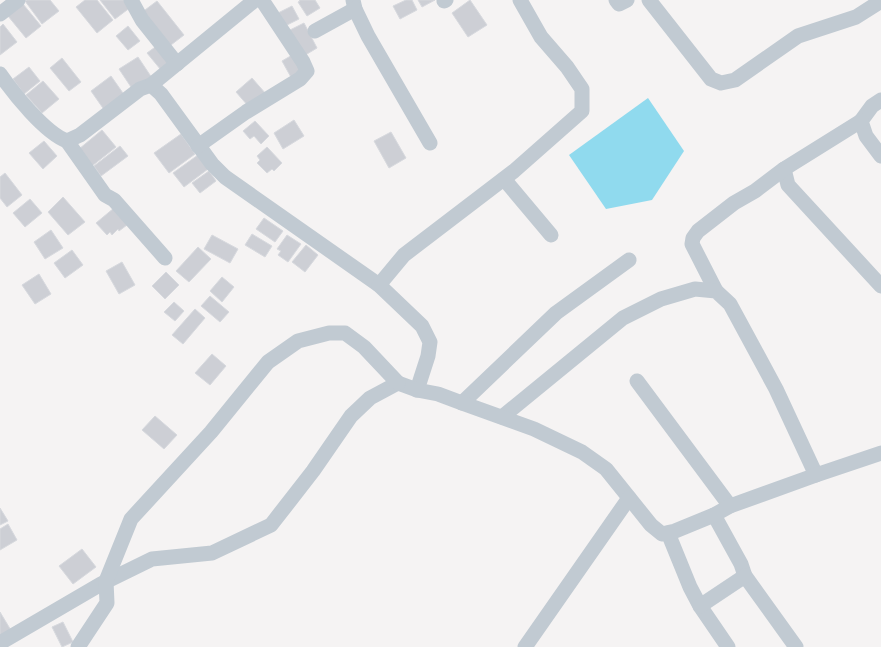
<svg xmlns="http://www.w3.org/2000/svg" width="881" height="647" viewBox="0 0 881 647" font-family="Arial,sans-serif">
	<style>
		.water { fill: #90daee }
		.building { fill: #cdcfd5; stroke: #d7d9de }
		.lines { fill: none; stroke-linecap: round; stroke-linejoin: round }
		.street { stroke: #c1cad2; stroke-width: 15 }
	</style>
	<rect width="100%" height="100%" fill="#f5f3f3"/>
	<path class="water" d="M 648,98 L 684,151 L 652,200 L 606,209 L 569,155 Z"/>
	<g class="building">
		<path d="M 27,0 L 50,0 L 59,11 L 42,24 L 25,1 Z"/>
		<path d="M 85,0 L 97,0 L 113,20 L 97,33 L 76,7 Z"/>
		<path d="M 100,0 L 126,0 L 131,7 L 115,19 Z"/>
		<path d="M 299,0 L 315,0 L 320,8 L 307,16 L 298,2 L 300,1 Z"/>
		<path d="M 406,0 L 412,0 L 417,10 L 400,19 L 393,6 Z"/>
		<path d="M 418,0 L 435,0 L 422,7 Z"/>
		<path d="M 470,0 L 487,25 L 468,37 L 452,13 Z"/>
		<path d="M 157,1 L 184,35 L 167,48 L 141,13 Z"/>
		<path d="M 23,4 L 41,26 L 26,38 L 8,16 Z"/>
		<path d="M 292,6 L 299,19 L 285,26 L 278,13 Z"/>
		<path d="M 304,23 L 317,48 L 302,57 L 288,31 Z"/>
		<path d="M 3,24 L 17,42 L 0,55 L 0,27 Z"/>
		<path d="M 128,26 L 140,41 L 128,50 L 116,36 Z"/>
		<path d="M 158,45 L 172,61 L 161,70 L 147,53 Z"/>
		<path d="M 294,54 L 304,72 L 292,79 L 282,61 Z"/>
		<path d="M 138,57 L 152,78 L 133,90 L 119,69 Z"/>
		<path d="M 62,58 L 81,82 L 69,91 L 50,68 Z"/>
		<path d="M 29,67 L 40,81 L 24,94 L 13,79 Z"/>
		<path d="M 111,76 L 125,96 L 105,111 L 91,91 Z"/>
		<path d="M 252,78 L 266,94 L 249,107 L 236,92 Z"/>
		<path d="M 43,81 L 59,99 L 42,113 L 26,95 Z"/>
		<path d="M 294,120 L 304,136 L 283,149 L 274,133 Z"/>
		<path d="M 255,121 L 269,136 L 261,144 L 254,136 L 250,139 L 243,131 Z"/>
		<path d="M 102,130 L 116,147 L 92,166 L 79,149 Z"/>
		<path d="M 391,132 L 406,158 L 389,168 L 374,141 Z"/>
		<path d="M 181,134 L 195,154 L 169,173 L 154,153 Z"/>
		<path d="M 44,141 L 57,156 L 43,169 L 29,153 Z"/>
		<path d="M 120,146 L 128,156 L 101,176 L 94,166 Z"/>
		<path d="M 267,147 L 282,163 L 274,171 L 272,169 L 267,173 L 257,163 L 260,160 L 257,156 Z"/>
		<path d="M 198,155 L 208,169 L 184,187 L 173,173 Z"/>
		<path d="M 209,171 L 216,181 L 200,193 L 192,183 Z"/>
		<path d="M 5,173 L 22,195 L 7,207 L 0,198 L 0,177 Z"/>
		<path d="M 63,197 L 85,222 L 68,235 L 48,212 Z"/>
		<path d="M 30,199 L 42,213 L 25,227 L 13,213 Z"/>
		<path d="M 114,208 L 127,225 L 119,231 L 118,229 L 112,235 L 110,232 L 107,235 L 96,223 Z"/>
		<path d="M 264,218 L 283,231 L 275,242 L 256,229 Z"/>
		<path d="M 51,230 L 63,248 L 45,259 L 34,242 Z"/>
		<path d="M 252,234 L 272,246 L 265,257 L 245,245 Z"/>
		<path d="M 212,235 L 238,249 L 230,263 L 204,249 Z"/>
		<path d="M 287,235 L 301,244 L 288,262 L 278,255 L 281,251 L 277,249 Z"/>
		<path d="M 306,245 L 318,255 L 305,272 L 292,262 Z"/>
		<path d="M 198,247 L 211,259 L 189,282 L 176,271 Z"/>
		<path d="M 72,250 L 83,265 L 65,278 L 54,263 Z"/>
		<path d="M 122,262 L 135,285 L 119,294 L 106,271 Z"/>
		<path d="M 166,272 L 179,285 L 165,299 L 152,286 Z"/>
		<path d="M 39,274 L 51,294 L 35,304 L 22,285 Z"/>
		<path d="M 222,277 L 234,287 L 222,302 L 210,291 Z"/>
		<path d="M 210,296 L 229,312 L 220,322 L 201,306 Z"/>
		<path d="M 174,302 L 184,311 L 175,321 L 164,312 Z"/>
		<path d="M 195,309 L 205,318 L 183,344 L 172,335 Z"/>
		<path d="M 212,354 L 226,366 L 210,385 L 195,373 Z"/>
		<path d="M 155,416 L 177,435 L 164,449 L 142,430 Z"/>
		<path d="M 0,508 L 8,521 L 0,525 Z"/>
		<path d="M 8,524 L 17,540 L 0,550 L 0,529 Z"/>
		<path d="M 82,549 L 96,567 L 73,584 L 59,566 Z"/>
		<path d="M 0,612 L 12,632 L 0,638 Z"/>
		<path d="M 63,622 L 73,642 L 62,647 L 52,627 Z"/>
	</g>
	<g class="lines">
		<g class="street">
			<path d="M 131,0 L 142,20 L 177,64"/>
			<path d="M 353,0 L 355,9 L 368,36 L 430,143"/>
			<path d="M 616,0 L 619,4 L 627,0"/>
			<path d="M 649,0 L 711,79 L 721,83 L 735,80 L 798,36 L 856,17 L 881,1"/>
			<path d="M 444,1 L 446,0"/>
			<path d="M 0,14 L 18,0"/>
			<path d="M 315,31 L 355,9"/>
			<path d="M 0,74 C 14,94 45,133 67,141 L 80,135 L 140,89 L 151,85 L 161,94 L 212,164 L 225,177 L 379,285 L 422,326 L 430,342 L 428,356 L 417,390"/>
			<path d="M 151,85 L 255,0"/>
			<path d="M 881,100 L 872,106 L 861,121 L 866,136 L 881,156"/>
			<path d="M 67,141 L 105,195 L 114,200 L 165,258"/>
			<path d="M 198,146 L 246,112 L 300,79 L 307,71 L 303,62 L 262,0"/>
			<path d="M 784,169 L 788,185 L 881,286"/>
			<path d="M 504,179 L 551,235"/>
			<path d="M 379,285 L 404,255 L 514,171 L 582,111 L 582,89 L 567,67 L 541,37 L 520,0"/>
			<path d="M 716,291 L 692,244 L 693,238 L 698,231 L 734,203 L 755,191 L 784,169 L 861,121"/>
			<path d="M 637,381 L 730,506"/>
			<path d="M 462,403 L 556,313 L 629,260"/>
			<path d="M 502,417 L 623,318 L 661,299 L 695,289 L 716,291 L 730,304 L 776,389 L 816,475"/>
			<path d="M 714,515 L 741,564 L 745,576 L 796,647"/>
			<path d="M 668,533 L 690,587 L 700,606 L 728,647"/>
			<path d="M 700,606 L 745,576"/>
			<path d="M 0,643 L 101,584 L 152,559 L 212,553 L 271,525 L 313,471 L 351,416 L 370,398 L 398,383 L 417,390 L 438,394 L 462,403 L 534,429 L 582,452 L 606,469 L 651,525 L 662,534 L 675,531 L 714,515 L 730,506 L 816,475 L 881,453"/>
			<path d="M 78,647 L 107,603 L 106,581 L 131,519 L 211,432 L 268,362 L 298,341 L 329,333 L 345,333 L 364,347 L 398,383"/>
			<path d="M 525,647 L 629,498"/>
		</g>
	</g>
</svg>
